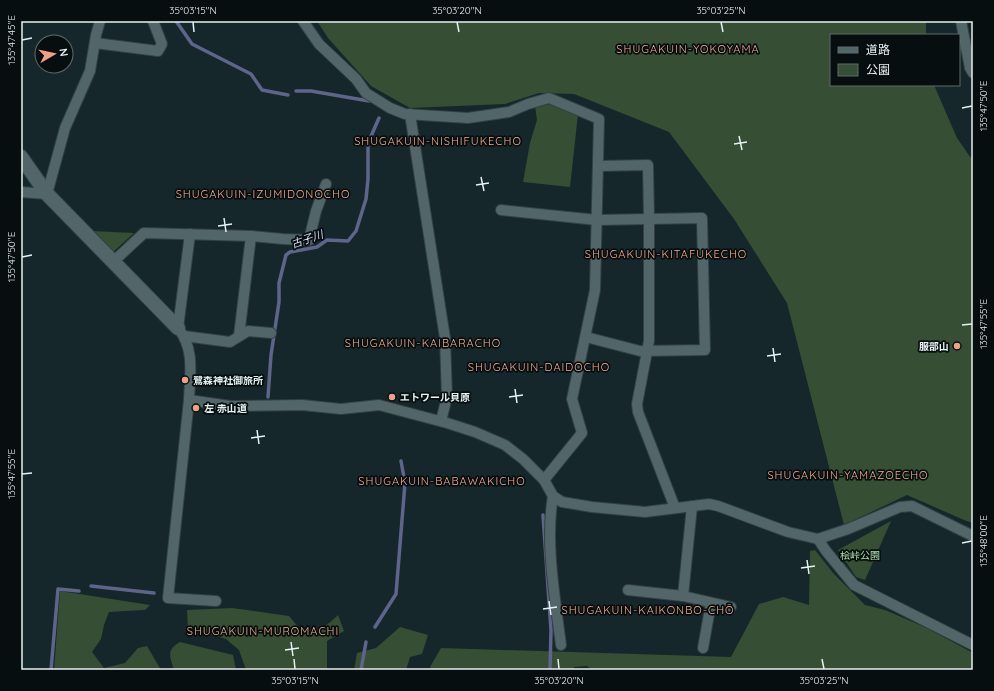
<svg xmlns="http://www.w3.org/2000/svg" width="994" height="691" viewBox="0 0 994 691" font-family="Quicksand,'Noto Sans JP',sans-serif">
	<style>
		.green { fill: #364e34 }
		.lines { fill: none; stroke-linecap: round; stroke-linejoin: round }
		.stream { stroke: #5f648b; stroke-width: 3.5 }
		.street-casing { stroke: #334144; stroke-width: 12 }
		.secondary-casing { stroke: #334144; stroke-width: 16 }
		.street { stroke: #52666a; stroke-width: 10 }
		.secondary { stroke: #52666a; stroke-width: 14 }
		.ticks { fill: none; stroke: #e6f1f3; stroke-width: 1.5 }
		.poi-dot { fill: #f39f82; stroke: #070e10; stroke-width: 1.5 }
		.labels { text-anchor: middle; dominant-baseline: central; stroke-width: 3.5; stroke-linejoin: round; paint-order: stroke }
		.poi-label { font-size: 10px; font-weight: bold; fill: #e6f1f3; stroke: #070e10; text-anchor: start }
		.park-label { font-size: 10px; fill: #afe1aa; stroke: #070e10 }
		.neighbourhood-label { font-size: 11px; letter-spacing: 1px; fill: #f8ab8f; stroke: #070e10 }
		.water-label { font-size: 11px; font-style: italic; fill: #d6daf4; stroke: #070e10 }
		.neatline { fill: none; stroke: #e6f1f3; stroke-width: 1.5 }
		.ticks-label { font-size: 10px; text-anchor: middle; fill: #e6f1f3 }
	</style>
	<rect width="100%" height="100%" fill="#15272a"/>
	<g class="green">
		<path d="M 317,21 L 926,21 L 926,35 L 831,35 L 831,85 L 934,85 L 957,138 L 973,161 L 973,523 L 964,520 L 907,495 L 844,525 L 787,303 L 734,219 L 669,132 L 574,94 L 539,93 L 505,104 L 410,108 L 371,86 L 328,38 Z"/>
		<path d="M 549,104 L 565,109 L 578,114 L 570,187 L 523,182 L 530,143 L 537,120 L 535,106 Z"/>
		<path d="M 91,231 L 134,233 L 113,252 Z"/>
		<path d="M 891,521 L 865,580 L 856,577 L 838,550 Z"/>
		<path d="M 815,550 L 834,574 L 865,605 L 885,610 L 927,628 L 973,653 L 973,670 L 592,670 L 587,666 L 574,667 L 574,670 L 432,670 L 430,667 L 441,648 L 731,657 L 759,604 L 783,597 L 809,605 L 810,551 Z"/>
		<path d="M 60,591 L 150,605 L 145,610 L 109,612 L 104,625 L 101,639 L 92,652 L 104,668 L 125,663 L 138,648 L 147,646 L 161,670 L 54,670 Z"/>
		<path d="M 232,608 L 289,616 L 300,629 C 322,630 322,630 338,615 L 344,631 L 327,641 L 327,670 L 246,670 L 239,650 L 226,639 L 188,628 L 187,610 Z"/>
		<path d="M 400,627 L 428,635 L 422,654 L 410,657 L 406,670 L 354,670 L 357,653 L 376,648 Z"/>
		<path d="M 180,642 L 233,655 L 236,670 L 174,670 C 170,656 166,650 180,642 Z"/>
	</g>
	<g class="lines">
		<g class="stream">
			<path d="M 176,21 L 192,44 L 251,74 L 262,90 L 288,95"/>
			<path d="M 296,91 L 311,91 L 369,101"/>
			<path d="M 268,397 L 271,355 L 279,302 L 279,283 L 286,255 L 290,252 L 317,247 L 327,240 L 348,241 L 356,231 L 366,199 L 368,179 L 368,143 L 379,118"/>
			<path d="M 543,515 L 551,630 L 550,670"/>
			<path d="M 91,586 L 154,593"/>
			<path d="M 375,627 L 396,594 L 405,483 L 401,461"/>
			<path d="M 51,670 L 58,589 L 79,591"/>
			<path d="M 361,670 L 366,642"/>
		</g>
		<defs>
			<g id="street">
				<path d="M 303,21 L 319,44 L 356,79 L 366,93 L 390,108 L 405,114 L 468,118 L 509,112 L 528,104 L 549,98 L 599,119 L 595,290 L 572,399 L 582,433 L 544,480"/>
				<path d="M 961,21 L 970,68 L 973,73"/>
				<path d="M 95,43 L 158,51 L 162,44 L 153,21"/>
				<path d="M 410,114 L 445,338 L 447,397 L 441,421"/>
				<path d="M 598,166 L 648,165 L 649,219 L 649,341 L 637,404 L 638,412 L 675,508"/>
				<path d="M 21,192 L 47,194 L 65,128 L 90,71 L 96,35 L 100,21"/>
				<path d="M 501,210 L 597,220 L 702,218 L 705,350 L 640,351 L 586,337"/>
				<path d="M 190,234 L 178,328 C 195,349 190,374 189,400 L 168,598 L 216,601"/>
				<path d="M 114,261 L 144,233 L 251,236 L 283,239 L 309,240 L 316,211 L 326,184"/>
				<path d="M 184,336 L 230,342 L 248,331 L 271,333"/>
				<path d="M 239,336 L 251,236"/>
				<path d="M 189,400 L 230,406 L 302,405 L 341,409 L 379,405 L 447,423 L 475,432 L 505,445 L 523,459 L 544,480 L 553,496 L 562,502 L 592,507 L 645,512 L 709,504 L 718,506 L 788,532 L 818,539 L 848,529 L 900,507 L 912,506 L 973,536"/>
				<path d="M 553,496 C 545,542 555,598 561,645"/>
				<path d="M 818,539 L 826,551 L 854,585 L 973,645"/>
				<path d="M 628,590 L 683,596 L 731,607"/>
				<path d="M 683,596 L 692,506"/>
				<path d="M 703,648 L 711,603"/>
			</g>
			<path id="secondary" d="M 21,157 L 47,194 L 178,328"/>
		</defs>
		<use href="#street" class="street-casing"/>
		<use href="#secondary" class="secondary-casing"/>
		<use href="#street" class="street"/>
		<use href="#secondary" class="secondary"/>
	</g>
	<path class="ticks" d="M 193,22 L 194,32M 457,22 L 459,32M 721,22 L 723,32M 22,40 L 32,38M 962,108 L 972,106M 739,136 L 742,150M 734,144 L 747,142M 481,177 L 484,191M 476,185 L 489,183M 224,218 L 226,232M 218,226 L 232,224M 22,257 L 32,255M 962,325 L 972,324M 773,348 L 775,362M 767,356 L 781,354M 515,389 L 517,403M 509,397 L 523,395M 257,430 L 259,444M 251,438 L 265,436M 22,474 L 32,473M 962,543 L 972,541M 807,560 L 809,574M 801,568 L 815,566M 549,601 L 551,615M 543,609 L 557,607M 291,642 L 293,656M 285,650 L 299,648M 294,659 L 295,669M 558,659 L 559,669M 822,659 L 824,669"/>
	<g class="poi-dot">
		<circle cx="957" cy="346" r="4"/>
		<circle cx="185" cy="380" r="4"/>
		<circle cx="392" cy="397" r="4"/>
		<circle cx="196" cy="408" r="4"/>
	</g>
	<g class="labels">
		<g class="poi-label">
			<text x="949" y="346" text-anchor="end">服部山</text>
			<text x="193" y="380">鷺森神社御旅所</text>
			<text x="400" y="397">エトワール貝原</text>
			<text x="204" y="408">左 赤山道</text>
		</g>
		<g class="park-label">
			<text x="860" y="555">桧峠公園</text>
		</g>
		<g class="neighbourhood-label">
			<text x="688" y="49">SHUGAKUIN-YOKOYAMA</text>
			<text x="438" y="141">SHUGAKUIN-NISHIFUKECHO</text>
			<text x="263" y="194">SHUGAKUIN-IZUMIDONOCHO</text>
			<text x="666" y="254">SHUGAKUIN-KITAFUKECHO</text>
			<text x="423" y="343">SHUGAKUIN-KAIBARACHO</text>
			<text x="539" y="367">SHUGAKUIN-DAIDOCHO</text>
			<text x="848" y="475">SHUGAKUIN-YAMAZOECHO</text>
			<text x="442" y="481">SHUGAKUIN-BABAWAKICHO</text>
			<text x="648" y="610">SHUGAKUIN-KAIKONBO-CHŌ</text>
			<text x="263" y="631">SHUGAKUIN-MUROMACHI</text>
		</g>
		<g class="water-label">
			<text transform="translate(307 239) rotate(-19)">古子川</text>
		</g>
	</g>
	<rect width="994" height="691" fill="none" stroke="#070e10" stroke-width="44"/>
	<rect x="830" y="34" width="130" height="52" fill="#070e10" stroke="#60696b"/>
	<rect x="838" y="47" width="20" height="6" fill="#52666a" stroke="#60696b"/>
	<text x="866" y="54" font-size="12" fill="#e6f1f3">道路</text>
	<rect x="838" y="64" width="20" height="12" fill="#364e34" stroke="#60696b"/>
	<text x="866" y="74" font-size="12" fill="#e6f1f3">公園</text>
	<g transform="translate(54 54) rotate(81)"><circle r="19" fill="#070e10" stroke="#60696b"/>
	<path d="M0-3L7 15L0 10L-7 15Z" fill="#f39f82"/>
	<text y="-6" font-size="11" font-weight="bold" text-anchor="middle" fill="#e6f1f3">N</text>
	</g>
	<rect x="22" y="22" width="950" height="647" class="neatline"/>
	<g class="ticks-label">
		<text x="193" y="14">35°03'15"N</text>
		<text x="457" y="14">35°03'20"N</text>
		<text x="721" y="14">35°03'25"N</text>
		<text transform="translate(11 40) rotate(-90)" y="4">135°47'45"E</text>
		<text transform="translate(983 106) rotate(-90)" y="4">135°47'50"E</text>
		<text transform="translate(11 257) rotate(-90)" y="4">135°47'50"E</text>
		<text transform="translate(983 324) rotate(-90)" y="4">135°47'55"E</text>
		<text transform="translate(11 474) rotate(-90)" y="4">135°47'55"E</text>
		<text transform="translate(983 541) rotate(-90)" y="4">135°48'00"E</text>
		<text x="295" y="684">35°03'15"N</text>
		<text x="559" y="684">35°03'20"N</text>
		<text x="824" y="684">35°03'25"N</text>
	</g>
</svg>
